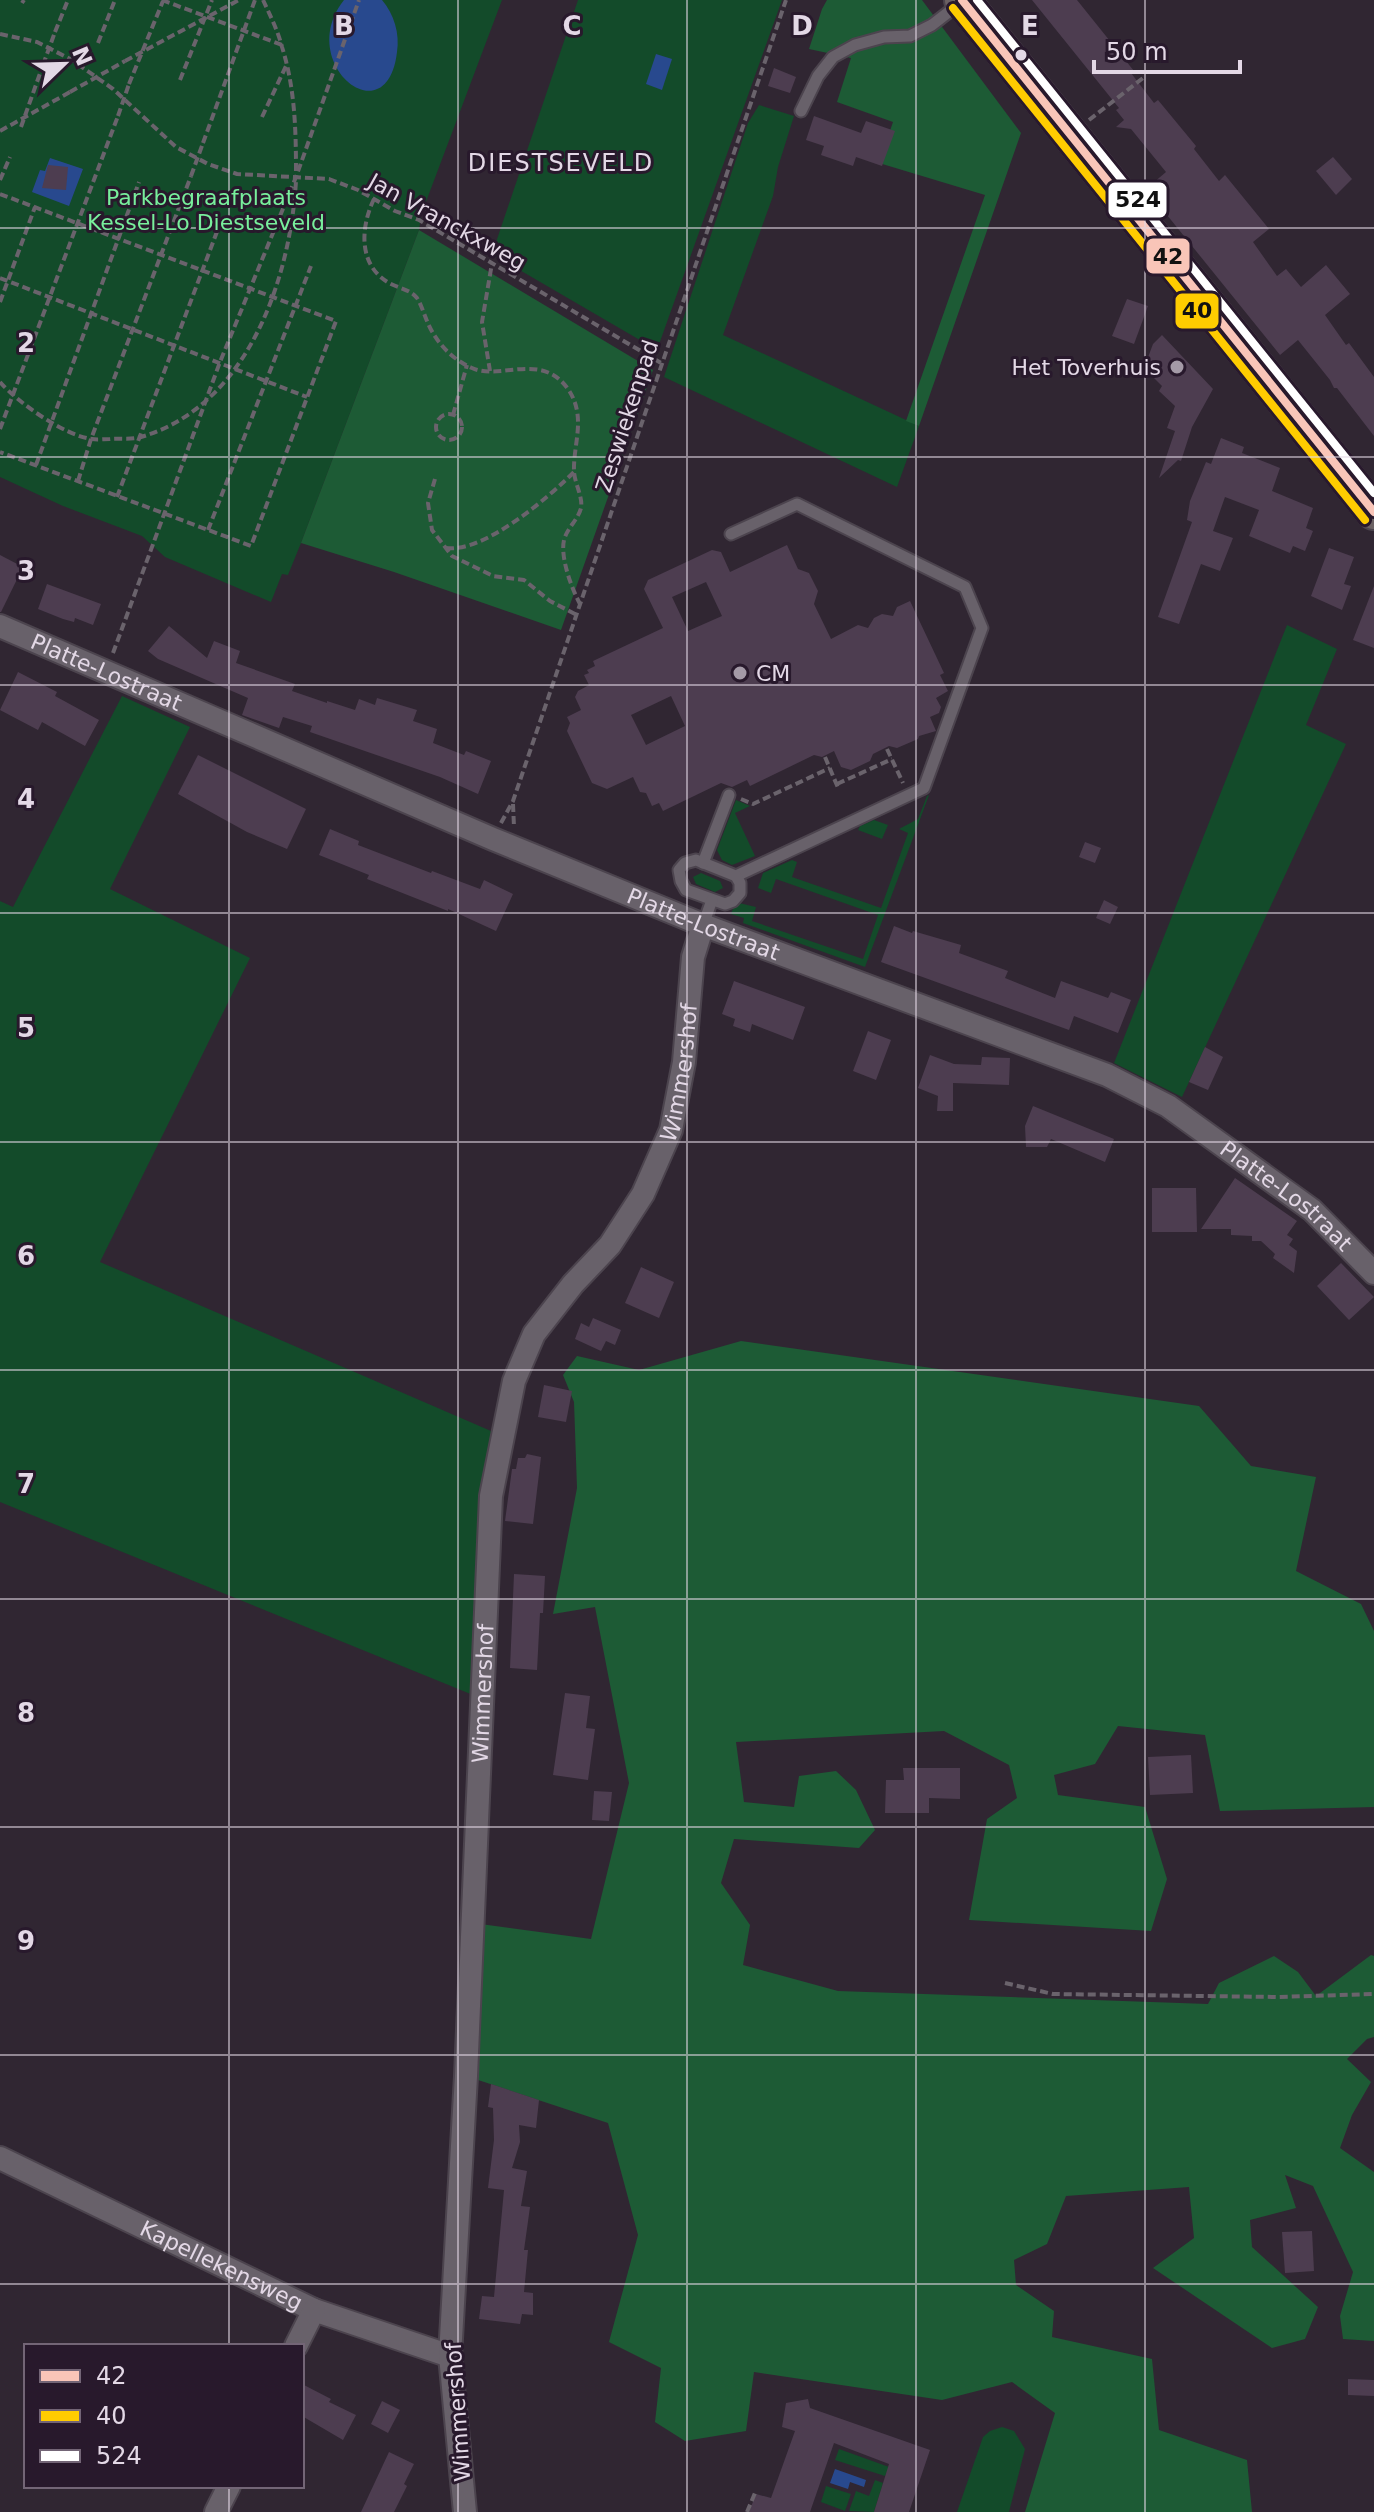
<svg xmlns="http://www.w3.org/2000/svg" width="1374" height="2512" viewBox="0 0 1374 2512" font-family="'DejaVu Sans',sans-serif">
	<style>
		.green { fill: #134b2a }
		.forest { fill: #1d5b35 }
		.water { fill: #28498e }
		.building { fill: #4d3d50; fill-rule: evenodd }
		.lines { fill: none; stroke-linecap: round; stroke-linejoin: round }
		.lane-casing { stroke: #4c444e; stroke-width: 15 }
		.street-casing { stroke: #4c444e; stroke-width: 26 }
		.primary-casing { stroke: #4c444e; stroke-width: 38 }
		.path { stroke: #6a636c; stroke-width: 4; stroke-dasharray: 8 4; stroke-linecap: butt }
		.lane { stroke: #68616a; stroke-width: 11 }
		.street { stroke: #68616a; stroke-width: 22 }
		.primary { stroke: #6c6264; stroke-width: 34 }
		.path-bridge { stroke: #6a636c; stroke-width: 4; stroke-dasharray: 8 4; stroke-linecap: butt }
		.bus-1-casing { stroke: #28192c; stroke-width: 14 }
		.bus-2-casing { stroke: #28192c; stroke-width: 14 }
		.bus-3-casing { stroke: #28192c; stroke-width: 14 }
		.bus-1 { stroke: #f9c5b8; stroke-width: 8 }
		.bus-2 { stroke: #fc0; stroke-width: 8 }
		.bus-3 { stroke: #fff; stroke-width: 8 }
		.grid { fill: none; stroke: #e3d8e6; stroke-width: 2; stroke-opacity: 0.55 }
		.bus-dot { fill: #e3d8e6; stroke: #28192c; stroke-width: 3 }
		.poi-dot { fill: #a49aa7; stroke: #28192c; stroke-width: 3 }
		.labels { text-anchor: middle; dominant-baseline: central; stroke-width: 6; stroke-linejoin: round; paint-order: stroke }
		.park-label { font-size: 22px; fill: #78ef9c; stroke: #28192c }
		.street-label { font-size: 22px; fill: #e3d8e6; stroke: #28192c }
		.poi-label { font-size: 22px; fill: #e3d8e6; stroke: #28192c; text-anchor: end }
		.neighbourhood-label { font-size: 24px; letter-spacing: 2px; fill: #e3d8e6; stroke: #28192c }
		.grid-label { font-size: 26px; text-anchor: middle; font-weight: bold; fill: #e3d8e6; stroke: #28192c; stroke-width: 6; stroke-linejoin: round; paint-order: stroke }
		.line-badge { stroke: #28192c; stroke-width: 3 }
		.pale-badge-label { font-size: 22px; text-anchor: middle; font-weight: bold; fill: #111 }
	</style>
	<rect width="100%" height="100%" fill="#302632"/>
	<g class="green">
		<path d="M 0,0 L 502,0 L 421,215 L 419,230 L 301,543 L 288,575 L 282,574 L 271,602 L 165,557 L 142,536 L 63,506 L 0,477 Z"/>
		<path d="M 578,0 L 782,0 L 657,350 L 492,254 Z"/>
		<path d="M 759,105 L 794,116 L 778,167 L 773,196 L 723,335 L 919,426 L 897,487 L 664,377 L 748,123 Z"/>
		<path d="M 1287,625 L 1337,649 L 1306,725 L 1346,744 L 1182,1097 L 1114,1063 Z"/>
		<path d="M 122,696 L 190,727 L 110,889 L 250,958 L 100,1262 L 491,1431 L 473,1695 L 0,1502 L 0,901 L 13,907 Z"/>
		<path d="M 929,795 L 865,967 L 743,923 L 744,918 L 731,914 L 734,906 L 739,903 L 756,907 L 752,921 L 863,959 L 878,915 L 776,879 L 771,893 L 758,888 L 763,873 L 792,860 L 797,862 L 792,877 L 881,908 L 908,833 L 899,829 L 918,819 L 927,796 Z"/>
		<path d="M 736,800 L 750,806 L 735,813 L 755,856 L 732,865 L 722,860 L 717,850 Z"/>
		<path d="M 874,820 L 888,825 L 882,839 L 858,830 L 860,826 Z"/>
		<path d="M 701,873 L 720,881 L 723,888 L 715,892 L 696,884 L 693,877 Z"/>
		<path d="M 1002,2427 L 1014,2431 L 1025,2449 L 1009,2512 L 957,2512 L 983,2437 L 990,2431 Z"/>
		<path d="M 839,2449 L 889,2467 L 885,2476 L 835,2460 Z"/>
		<path d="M 875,2480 L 883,2483 L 874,2512 L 849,2511 L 856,2491 L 869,2496 Z"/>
		<path d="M 826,2486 L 851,2494 L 845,2511 L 821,2502 Z"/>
	</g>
	<g class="forest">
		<path d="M 827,0 L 922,0 L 1021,133 L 919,426 L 906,421 L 985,195 L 879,163 L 893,122 L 837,102 L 851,58 L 809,49 L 822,9 Z"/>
		<path d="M 419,230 L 653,370 L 561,630 L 394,572 L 301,543 Z"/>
		<path d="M 741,1341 L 1199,1406 L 1251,1466 L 1316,1477 L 1296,1571 L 1361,1604 L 1374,1631 L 1374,1807 L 1220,1811 L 1205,1735 L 1118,1726 L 1095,1764 L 1054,1775 L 1058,1795 L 1145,1807 L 1167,1879 L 1151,1931 L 969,1920 L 987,1819 L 1017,1798 L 1009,1765 L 944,1731 L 736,1742 L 744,1802 L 794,1807 L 799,1776 L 836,1771 L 856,1790 L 875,1830 L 859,1848 L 734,1839 L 721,1883 L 750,1925 L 743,1965 L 838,1991 L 1208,2004 L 1219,1983 L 1274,1956 L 1298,1972 L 1316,1996 L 1371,1955 L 1374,1956 L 1374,2037 L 1367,2039 L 1347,2059 L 1371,2082 L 1352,2115 L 1340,2148 L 1374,2172 L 1374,2341 L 1343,2339 L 1340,2316 L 1353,2272 L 1313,2186 L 1285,2175 L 1296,2208 L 1250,2220 L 1252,2247 L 1318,2307 L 1305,2339 L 1272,2348 L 1153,2268 L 1194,2238 L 1189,2187 L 1066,2196 L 1047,2244 L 1014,2260 L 1016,2285 L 1054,2311 L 1052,2337 L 1152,2359 L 1159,2430 L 1247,2460 L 1252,2512 L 1025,2512 L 1055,2413 L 1012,2382 L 942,2400 L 754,2372 L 746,2431 L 685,2441 L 655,2422 L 661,2368 L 609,2342 L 638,2235 L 608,2123 L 466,2076 L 473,1923 L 591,1939 L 629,1783 L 595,1607 L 553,1614 L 577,1488 L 574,1402 L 563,1375 L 577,1356 L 639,1370 Z"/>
	</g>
	<g class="water">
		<path d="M 344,0 L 382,0 C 394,14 400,34 397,52 C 387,138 294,63 344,0 Z"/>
		<path d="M 656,54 L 672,59 L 662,90 L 646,84 Z"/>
		<path d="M 50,158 L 83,169 L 69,206 L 32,192 L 40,170 L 45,171 Z"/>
		<path d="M 835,2469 L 866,2480 L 864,2487 L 850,2482 L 848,2489 L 830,2483 Z"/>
	</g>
	<g class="building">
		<path d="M 1032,0 L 1077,0 L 1134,71 L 1131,73 L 1154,103 L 1158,100 L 1196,146 L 1194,149 L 1219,181 L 1225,175 L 1269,229 L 1253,242 L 1277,276 L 1286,269 L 1301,287 L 1326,265 L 1350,294 L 1325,315 L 1346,345 L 1349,343 L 1374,377 L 1374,436 L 1337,388 L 1334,388 L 1330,380 L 1298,340 L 1280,355 L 1146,189 L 1166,172 L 1131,129 L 1116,127 L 1124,120 L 1116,110 L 1119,108 Z"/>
		<path d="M 774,68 L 796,77 L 790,93 L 768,86 Z"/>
		<path d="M 814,116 L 861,133 L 866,121 L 895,131 L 882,166 L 856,157 L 853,166 L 821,155 L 824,146 L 806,140 Z"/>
		<path d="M 1333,157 L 1352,179 L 1336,195 L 1316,171 Z"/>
		<path d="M 48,165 L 68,167 L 66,190 L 42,188 Z"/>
		<path d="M 1127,299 L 1148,306 L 1134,344 L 1112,336 Z"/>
		<path d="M 1162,335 L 1213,389 L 1192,427 L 1181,461 L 1178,460 L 1159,478 L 1175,431 L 1167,428 L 1175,406 L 1159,391 L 1162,386 L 1144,368 L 1153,344 Z"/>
		<path d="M 1221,438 L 1244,447 L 1242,453 L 1280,468 L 1272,491 L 1313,508 L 1306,528 L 1313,531 L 1305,551 L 1293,546 L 1290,553 L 1249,536 L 1259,510 L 1225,497 L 1213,531 L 1233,538 L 1220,571 L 1201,564 L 1179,624 L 1158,617 L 1192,522 L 1187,520 L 1190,501 L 1206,462 L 1211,464 Z"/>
		<path d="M 787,545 L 798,569 L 809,573 L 818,591 L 814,604 L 831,639 L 858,625 L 868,628 L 874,618 L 882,614 L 893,616 L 897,607 L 910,601 L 944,673 L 940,675 L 948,691 L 936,698 L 941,707 L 939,713 L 930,717 L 936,731 L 919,736 L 918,739 L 897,748 L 889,746 L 873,754 L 870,761 L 851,770 L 841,767 L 834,751 L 822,757 L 814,755 L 750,786 L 747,780 L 732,787 L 721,783 L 663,811 L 659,803 L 652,806 L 646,793 L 640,792 L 633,777 L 607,789 L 592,783 L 567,731 L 570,723 L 567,717 L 581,710 L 575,697 L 578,691 L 589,685 L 584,675 L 589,673 L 587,670 L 595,666 L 593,661 L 663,628 L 644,589 L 648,580 L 712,550 L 721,552 L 730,572 ZM 706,582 L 722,616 L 688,631 L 672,597 ZM 671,696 L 685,726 L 646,745 L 631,715 Z"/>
		<path d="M 1329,548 L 1354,557 L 1344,584 L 1351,586 L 1342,610 L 1311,596 Z"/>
		<path d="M 0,555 L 23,567 L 1,612 L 0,612 Z"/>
		<path d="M 47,584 L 101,604 L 93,625 L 75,618 L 74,622 L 63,619 L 38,609 Z"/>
		<path d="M 1374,586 L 1374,648 L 1353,640 Z"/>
		<path d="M 169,626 L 207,658 L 214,641 L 240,651 L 236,663 L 295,684 L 292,691 L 327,703 L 327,701 L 355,710 L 359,699 L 375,705 L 377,698 L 417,710 L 413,721 L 437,729 L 433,743 L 464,755 L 466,751 L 491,761 L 478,794 L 440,777 L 310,732 L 312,726 L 283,717 L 279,728 L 242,715 L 248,698 L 158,659 L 148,651 Z"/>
		<path d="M 18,672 L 57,692 L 55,696 L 99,720 L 85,746 L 42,722 L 38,730 L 0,710 Z"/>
		<path d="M 198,755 L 306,809 L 287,849 L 247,832 L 178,794 Z"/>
		<path d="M 330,829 L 359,841 L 358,845 L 431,873 L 432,871 L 480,889 L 484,880 L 513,894 L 496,931 L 448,909 L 448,911 L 367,879 L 369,875 L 319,855 Z"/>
		<path d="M 1085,842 L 1101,848 L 1095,863 L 1079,857 Z"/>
		<path d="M 1104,900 L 1118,907 L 1110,924 L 1096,918 Z"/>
		<path d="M 894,926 L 912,933 L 913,931 L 961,945 L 959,953 L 1008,971 L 1005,978 L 1055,998 L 1061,981 L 1108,998 L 1111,992 L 1131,1000 L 1118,1033 L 1074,1016 L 1069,1030 L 881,962 Z"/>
		<path d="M 734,981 L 805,1007 L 793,1040 L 752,1024 L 750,1032 L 733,1026 L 735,1019 L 722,1014 Z"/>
		<path d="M 868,1031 L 891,1040 L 876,1080 L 853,1071 Z"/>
		<path d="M 1205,1047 L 1223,1057 L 1208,1090 L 1189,1082 Z"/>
		<path d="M 930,1055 L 954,1064 L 981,1065 L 982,1057 L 1010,1058 L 1009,1085 L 953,1083 L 953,1111 L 937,1111 L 938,1096 L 918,1088 Z"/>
		<path d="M 1033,1106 L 1114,1139 L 1105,1162 L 1051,1139 L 1047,1147 L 1026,1147 L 1025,1126 Z"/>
		<path d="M 1235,1178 L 1297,1221 L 1287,1235 L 1293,1239 L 1289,1245 L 1297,1251 L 1294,1273 L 1273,1258 L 1275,1254 L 1261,1241 L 1252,1241 L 1252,1236 L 1231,1235 L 1231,1229 L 1201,1229 Z"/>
		<path d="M 1152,1188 L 1196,1188 L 1197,1232 L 1152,1232 Z"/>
		<path d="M 1341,1263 L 1374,1297 L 1349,1320 L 1317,1286 Z"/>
		<path d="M 641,1267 L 674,1282 L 659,1318 L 625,1303 Z"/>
		<path d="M 593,1318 L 621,1330 L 615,1345 L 606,1341 L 601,1351 L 575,1339 L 581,1323 L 589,1327 Z"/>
		<path d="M 544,1385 L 572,1391 L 566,1422 L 538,1417 Z"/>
		<path d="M 527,1454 L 541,1457 L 533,1524 L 505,1521 L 512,1469 L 516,1469 L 518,1458 L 525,1458 Z"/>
		<path d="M 514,1574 L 545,1576 L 543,1613 L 540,1613 L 537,1670 L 510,1668 Z"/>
		<path d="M 565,1693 L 590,1696 L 586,1728 L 595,1729 L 588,1780 L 553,1775 Z"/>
		<path d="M 1191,1755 L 1193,1793 L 1150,1795 L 1148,1757 Z"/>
		<path d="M 903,1768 L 960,1768 L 960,1799 L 929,1798 L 929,1813 L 885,1813 L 886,1780 L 904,1780 Z"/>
		<path d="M 594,1791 L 612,1792 L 609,1821 L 592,1820 Z"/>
		<path d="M 491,2084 L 539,2100 L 536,2128 L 519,2125 L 520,2142 L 512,2168 L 527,2171 L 521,2206 L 530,2207 L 524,2250 L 528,2250 L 524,2292 L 533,2293 L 533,2315 L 522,2314 L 520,2324 L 479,2319 L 482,2296 L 494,2297 L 504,2190 L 488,2188 L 494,2140 L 493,2108 L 488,2107 Z"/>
		<path d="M 1312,2231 L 1314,2271 L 1285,2273 L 1282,2232 Z"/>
		<path d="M 1348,2379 L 1374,2380 L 1374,2396 L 1348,2395 Z"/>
		<path d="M 302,2384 L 331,2399 L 329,2402 L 356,2415 L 343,2440 L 302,2416 Z"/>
		<path d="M 808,2399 L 810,2408 L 930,2450 L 909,2512 L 874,2512 L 889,2464 L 834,2443 L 810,2512 L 749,2512 L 756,2494 L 771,2498 L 795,2431 L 782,2427 L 786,2403 Z"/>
		<path d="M 382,2401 L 400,2410 L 388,2433 L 371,2424 Z"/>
		<path d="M 389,2452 L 414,2464 L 404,2484 L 407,2486 L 394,2512 L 361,2512 Z"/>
	</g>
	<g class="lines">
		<defs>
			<g id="lane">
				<path d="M 801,111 L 818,76 L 833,57 L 855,45 L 884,37 L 910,36 L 932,25 L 959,4"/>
				<path d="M 731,534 L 797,504 L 965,587 L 982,628 L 924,788 L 736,876"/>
				<path d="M 696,860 L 736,876 L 740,883 L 740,893 L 733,901 L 725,904 L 686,890 L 681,881 L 679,870 L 685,863 Z"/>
				<path d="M 703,863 L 729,795"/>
				<path d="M 703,925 L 712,900"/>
			</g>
			<g id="street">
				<path id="s1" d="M 0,626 L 493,839 L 703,925 L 1107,1075 L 1168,1106 L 1312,1210 L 1374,1273"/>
				<path id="s2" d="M 0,2158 L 314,2310 L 450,2356"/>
				<path d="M 296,2346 L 314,2310"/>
				<path d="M 216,2512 L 229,2486"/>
				<path id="s3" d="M 465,2512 L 450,2356 L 466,2076 L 491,1496 L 514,1381 L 534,1334 L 573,1284 L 610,1245 L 643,1194 L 671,1130 L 684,1062 L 693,957 L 703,925"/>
			</g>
			<path id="primary" d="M 962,0 L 1374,512"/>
		</defs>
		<use href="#lane" class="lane-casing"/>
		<use href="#street" class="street-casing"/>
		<use href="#primary" class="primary-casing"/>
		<g class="path">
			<path d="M 162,0 L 282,45"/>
			<path d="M 263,0 C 270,15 278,31 282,47 C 295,88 296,130 296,173"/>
			<path d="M 22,3 L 24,0"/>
			<path d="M 55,32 L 68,0"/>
			<path d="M 0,34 L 37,42 L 72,60 L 113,89 L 176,147 L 208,164 L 237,174 L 329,179 L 358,190 L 395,211 L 419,220 L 661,363"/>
			<path d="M 98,43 L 115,0"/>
			<path d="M 125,61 L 239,0"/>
			<path d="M 180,80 L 212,0"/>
			<path d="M 129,84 L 163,1"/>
			<path d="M 262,117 L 286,66"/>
			<path d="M 1089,120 L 1143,78"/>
			<path d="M 21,127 L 43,65"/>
			<path d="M 0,131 L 70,92"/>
			<path d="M 203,143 L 255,0"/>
			<path d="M 0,180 L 10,157"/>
			<path d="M 0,194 L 336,321 L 251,546 L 0,452"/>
			<path d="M 374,199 C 360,228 358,267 391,284 C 399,288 411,290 417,298 C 421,304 424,314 427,321 C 435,341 451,359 472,368 C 500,381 541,351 568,389 C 587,417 573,443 574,472 C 575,484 583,497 581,508 C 578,520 567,528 564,540 C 560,558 572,589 580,604"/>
			<path d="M 0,278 L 307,397"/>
			<path d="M 0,302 L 35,207"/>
			<path d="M 490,371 L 482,322 L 492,263"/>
			<path d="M 0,382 C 17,402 65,436 92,439 C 97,440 104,439 110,439 C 120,438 131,440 141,437 C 247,406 290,281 296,181"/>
			<circle cx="449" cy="427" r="13"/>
			<path d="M 453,415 L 467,365"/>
			<path d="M 0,429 L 118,116"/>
			<path d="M 36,465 L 139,182"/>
			<path d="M 435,479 L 428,503 L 432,530 L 452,556 L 493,576 L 524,580 L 550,601 L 577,615"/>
			<path d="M 78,481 L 91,439 L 191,176"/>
			<path d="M 117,497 L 221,221"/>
			<path d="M 208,530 L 311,266"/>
			<path d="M 446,548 C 484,553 548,498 574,472"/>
			<path d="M 113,653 L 220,362 L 296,177 L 359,0"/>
			<path d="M 887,749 L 903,783"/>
			<path d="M 825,757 L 839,790"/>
			<path d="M 837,784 L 892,759"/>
			<path d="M 741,799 L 753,804 L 830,768"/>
			<path d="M 513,804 L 514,827"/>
			<path d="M 501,823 L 513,801 L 786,0"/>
			<path d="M 1005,1983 L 1053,1994 L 1278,1997 L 1374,1994"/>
			<path d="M 747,2512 L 755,2493"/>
		</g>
		<use href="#lane" class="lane"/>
		<use href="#street" class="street"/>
		<use href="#primary" class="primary"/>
		<g class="path-bridge">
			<path d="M 43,65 L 55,32"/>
			<path d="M 70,92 L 125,61"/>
			<path d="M 118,116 L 129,84"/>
			<path d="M 191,176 L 203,143"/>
		</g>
		<defs>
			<path id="bus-1" d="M 962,0 L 1374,512"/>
			<path id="bus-2" d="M 953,8 L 1365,520"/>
			<path id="bus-3" d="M 977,0 L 1374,493"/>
		</defs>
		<use href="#bus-1" class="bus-1-casing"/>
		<use href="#bus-2" class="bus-2-casing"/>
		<use href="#bus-3" class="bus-3-casing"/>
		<use href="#bus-1" class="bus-1"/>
		<use href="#bus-2" class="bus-2"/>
		<use href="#bus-3" class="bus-3"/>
	</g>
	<path class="grid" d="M 229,0 L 229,2346M 458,0 L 458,2512M 687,0 L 687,2512M 916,0 L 916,2512M 1145,0 L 1145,2512M 0,228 L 1374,228M 0,457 L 1374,457M 0,685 L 1374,685M 0,913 L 1374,913M 0,1142 L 1374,1142M 0,1370 L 1374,1370M 0,1599 L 1374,1599M 0,1827 L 1374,1827M 0,2055 L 1374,2055M 0,2284 L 1374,2284M 229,2486 L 229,2512"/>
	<circle class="bus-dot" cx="1021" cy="55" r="7"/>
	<g class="poi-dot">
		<circle cx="1177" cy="367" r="8"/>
		<circle cx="740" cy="673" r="8"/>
	</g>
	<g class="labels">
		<g class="park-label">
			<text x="206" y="197">Parkbegraafplaats<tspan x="206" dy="25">Kessel-Lo Diestseveld</tspan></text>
		</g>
		<g class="street-label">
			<text transform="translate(447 222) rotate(29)">Jan Vranckxweg</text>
			<text transform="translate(627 416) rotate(-72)">Zeswiekenpad</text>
			<text stroke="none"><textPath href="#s1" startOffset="116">Platte-Lostraat</textPath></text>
			<text stroke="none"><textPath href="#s1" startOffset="764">Platte-Lostraat</textPath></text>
			<text stroke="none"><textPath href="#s3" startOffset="1492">Wimmershof</textPath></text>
			<text stroke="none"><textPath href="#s1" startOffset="1412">Platte-Lostraat</textPath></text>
			<text stroke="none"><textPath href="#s3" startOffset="820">Wimmershof</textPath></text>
			<text stroke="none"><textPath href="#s2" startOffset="246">Kapellekensweg</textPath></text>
			<text transform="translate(458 2412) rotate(-94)">Wimmershof</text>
		</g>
		<g class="poi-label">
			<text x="1161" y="367">Het Toverhuis</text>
			<text x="756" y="673" text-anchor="start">CM</text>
		</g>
		<g class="neighbourhood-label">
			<text x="561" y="163">DIESTSEVELD</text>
		</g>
	</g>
	<g class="grid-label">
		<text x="344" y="35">B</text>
		<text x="572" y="35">C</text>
		<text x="802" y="35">D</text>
		<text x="1030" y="35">E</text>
		<text x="26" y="352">2</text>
		<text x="26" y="580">3</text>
		<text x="26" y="808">4</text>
		<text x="26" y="1037">5</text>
		<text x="26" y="1265">6</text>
		<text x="26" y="1493">7</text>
		<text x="26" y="1722">8</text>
		<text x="26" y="1950">9</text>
	</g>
	<g class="line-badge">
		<rect x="1107" y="181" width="61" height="38" rx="8" fill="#fff"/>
		<rect x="1145" y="237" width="46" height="38" rx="8" fill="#f9c5b8"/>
		<rect x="1174" y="292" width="46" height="38" rx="8" fill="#fc0"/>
	</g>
	<g class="pale-badge-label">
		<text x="1138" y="207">524</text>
		<text x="1168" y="264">42</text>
		<text x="1197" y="318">40</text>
	</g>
	<rect x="24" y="2344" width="280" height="144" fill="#28192c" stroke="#736576" stroke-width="2"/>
	<rect x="40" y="2370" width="40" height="12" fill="#f9c5b8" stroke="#736576" stroke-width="2"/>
	<text x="96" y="2384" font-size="24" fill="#e3d8e6">42</text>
	<rect x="40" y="2410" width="40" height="12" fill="#ffcc00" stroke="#736576" stroke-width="2"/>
	<text x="96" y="2424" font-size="24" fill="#e3d8e6">40</text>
	<rect x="40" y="2450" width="40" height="12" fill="#ffffff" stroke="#736576" stroke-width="2"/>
	<text x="96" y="2464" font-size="24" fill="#e3d8e6">524</text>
	<g transform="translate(64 64) rotate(67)" stroke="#28192c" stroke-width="6" paint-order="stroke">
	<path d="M0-6L14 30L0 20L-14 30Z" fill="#e3d8e6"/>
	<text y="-12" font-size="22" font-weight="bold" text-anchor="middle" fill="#e3d8e6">N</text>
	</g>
	<path d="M1094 60v12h146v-12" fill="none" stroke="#e3d8e6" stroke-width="4"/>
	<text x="1106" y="60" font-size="24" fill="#e3d8e6" stroke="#28192c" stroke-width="6" paint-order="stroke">50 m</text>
</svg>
